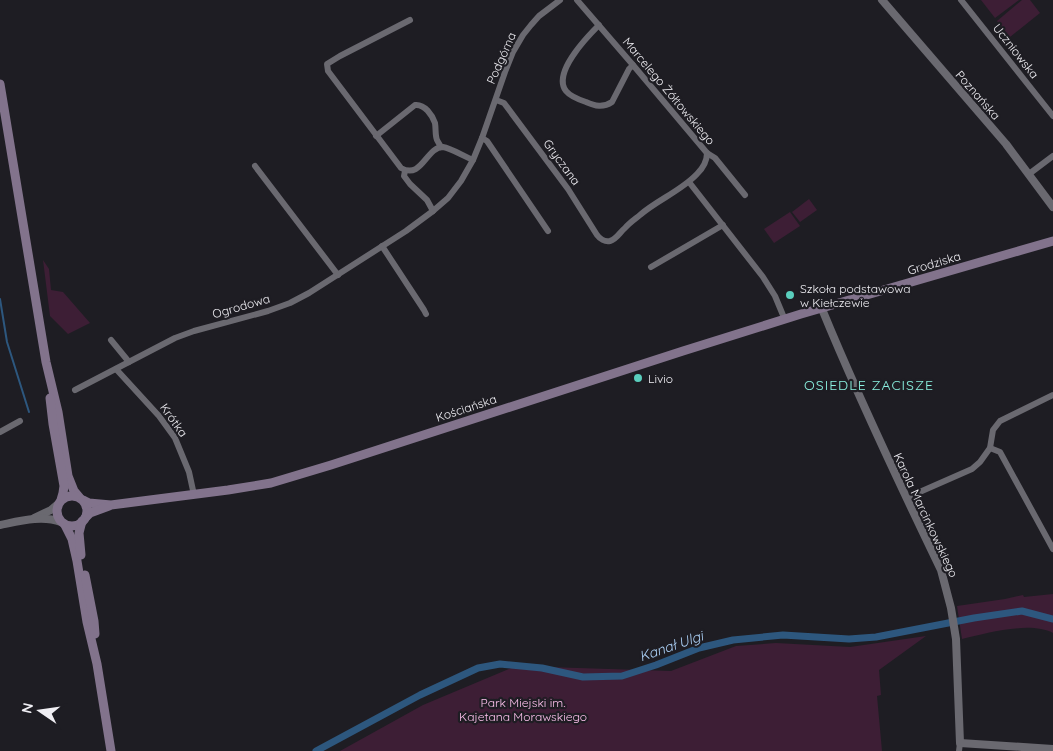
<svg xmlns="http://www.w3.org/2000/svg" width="1053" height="751" viewBox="0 0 1053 751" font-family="Quicksand,sans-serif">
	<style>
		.green { fill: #3d1e35 }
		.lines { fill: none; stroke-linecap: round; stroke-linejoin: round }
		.stream { stroke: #2d577e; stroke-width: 2 }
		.canal { stroke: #2d577e; stroke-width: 7 }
		.minor { stroke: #6a6970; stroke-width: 6 }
		.tertiary { stroke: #6a6970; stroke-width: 8 }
		.secondary { stroke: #82738c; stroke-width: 9 }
		.poi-dot { fill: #5acebd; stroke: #1e1d23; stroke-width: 2 }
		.labels { text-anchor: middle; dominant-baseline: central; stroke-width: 4.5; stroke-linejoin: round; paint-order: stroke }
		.street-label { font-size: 12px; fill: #f0eff4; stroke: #1e1d23 }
		.poi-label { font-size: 12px; fill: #f0eff4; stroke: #1e1d23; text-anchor: start }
		.park-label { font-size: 12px; fill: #fcc0ec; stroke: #1e1d23 }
		.neighbourhood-label { font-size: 14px; letter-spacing: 1px; fill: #8bf2e1; stroke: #1e1d23 }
		.water-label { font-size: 14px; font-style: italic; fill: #add2f8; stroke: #1e1d23 }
	</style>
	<rect width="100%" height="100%" fill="#1e1d23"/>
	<g class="green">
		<path d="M 981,0 L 1019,0 L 995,18 Z"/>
		<path d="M 1022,0 L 1030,0 L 1040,13 L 1010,37 L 997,21 Z"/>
		<path d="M 809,199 L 817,210 L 800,222 L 792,212 Z"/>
		<path d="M 790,212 L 800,226 L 774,243 L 764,229 Z"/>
		<path d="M 43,260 L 49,269 L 51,290 L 63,292 L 90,323 L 68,334 L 50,316 Z"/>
		<path d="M 1053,594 L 1053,633 C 1030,621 987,633 962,639 L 957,606 L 1005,599 L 1023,595 L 1024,597 Z"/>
		<path d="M 926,636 L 879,670 L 881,695 L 877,696 L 882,751 L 340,751 L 423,705 L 516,666 L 671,671 L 736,646 L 776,643 L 850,647 Z"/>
	</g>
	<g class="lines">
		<path class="stream" d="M 0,299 L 7,342 L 29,412"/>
		<path class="canal" d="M 316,751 L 420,695 L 478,668 L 500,664 L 542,668 L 583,677 L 622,676 L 656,665 L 699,648 L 733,640 L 783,635 L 849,639 L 876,637 L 974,618 L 1022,611 L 1053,619"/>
		<g class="minor">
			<path d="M 577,0 L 633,65 L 707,153 L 715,158 L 745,195"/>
			<path d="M 961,0 L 1053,116"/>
			<path d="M 410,20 L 340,56 L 327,64 L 328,71 L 401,168 C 422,180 426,147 443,147 C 451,148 465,157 473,160"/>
			<path d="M 599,25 C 587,37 552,73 566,91 C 570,96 580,100 586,102 C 595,106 603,108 612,102 L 629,69 L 633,65"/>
			<path d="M 496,100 L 504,103 L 568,189 L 597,235 C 600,239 605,242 610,241 C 617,239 620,232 625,228 C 629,223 635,219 640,215 C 657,200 681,191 697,174 C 703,168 707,162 707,153"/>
			<path d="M 376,136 L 415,105 C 425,104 432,115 435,123 C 436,129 435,135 437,140 C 438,142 440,145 441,147"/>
			<path d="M 482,138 L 487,141 L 548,231"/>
			<path d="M 255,166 L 338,275"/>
			<path d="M 405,171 L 404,176 L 410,184 L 427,200 L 433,211"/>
			<path d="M 1029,174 L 1053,156"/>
			<path d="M 689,182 L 763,277 L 775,296 L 785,320"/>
			<path d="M 382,246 L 424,310 L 426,314"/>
			<path d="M 651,267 L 723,225"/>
			<path d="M 111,340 L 129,362"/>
			<path d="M 116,369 L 159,416 L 175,438 L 189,472 L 194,495"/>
			<path d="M 75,390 L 175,338 L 194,331 L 268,311 L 290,303 L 309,293 L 406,231 L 433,211 L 448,198 L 461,181 L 473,160 L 482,138 L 505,72 L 513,52 L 523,35 L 531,25 L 539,16 L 560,0"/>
			<path d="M 0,432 L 20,421"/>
			<path d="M 990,448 L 1000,452 L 1053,549"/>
			<path d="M 906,498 L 972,469 L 980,462 L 990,448 L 993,430 L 1000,421 L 1053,395"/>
			<path d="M 959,751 L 960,743"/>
		</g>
		<g class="tertiary">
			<path d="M 882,0 L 1006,144 L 1053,207"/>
			<path d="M 822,309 C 858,397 899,483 941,570 L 951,608 L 956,639 L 960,743 L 1053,749"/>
			<path d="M 34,518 L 51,510 L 58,504"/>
			<path d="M 0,525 C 20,521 42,515 61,522"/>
		</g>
		<g class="secondary">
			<path d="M 0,84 L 46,362 L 58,412 L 68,476 L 74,491 L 79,497"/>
			<path d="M 50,398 L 53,424 L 64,486 L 63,493 L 61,500"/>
			<circle cx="72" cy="511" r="15"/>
			<path d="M 83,500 L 89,503 L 111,505 L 228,490 L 271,483 L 331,465 L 683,351 L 801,314 L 1053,241"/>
			<path d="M 85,518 L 90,513 L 109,506"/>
			<path d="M 65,525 L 72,539 L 77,561 L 87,622 L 97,664 L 111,751"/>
			<path d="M 81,555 L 79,533 L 82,521"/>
			<path d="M 85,575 L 94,621 L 95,634"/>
		</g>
	</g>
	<g class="poi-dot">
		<circle cx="790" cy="295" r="5"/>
		<circle cx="638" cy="378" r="5"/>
	</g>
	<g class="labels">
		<g class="street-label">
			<text transform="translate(1016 51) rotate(52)">Uczniowska</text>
			<text transform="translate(501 58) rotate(-66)">Podgórna</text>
			<text transform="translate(669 91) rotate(50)">Marcelego Żółtowskiego</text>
			<text transform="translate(978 95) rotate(49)">Poznańska</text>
			<text transform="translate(562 162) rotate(54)">Gryczana</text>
			<text transform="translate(934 263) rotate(-16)">Grodziska</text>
			<text transform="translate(241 306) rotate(-16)">Ogrodowa</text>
			<text transform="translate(466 408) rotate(-18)">Kościańska</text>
			<text transform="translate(174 420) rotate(55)">Krótka</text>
			<text transform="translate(926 515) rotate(65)">Karola Marcinkowskiego</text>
		</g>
		<g class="poi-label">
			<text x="800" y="288">Szkoła podstawowa<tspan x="800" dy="14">w Kiełczewie</tspan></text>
			<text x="648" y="378">Livio</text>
		</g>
		<g class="park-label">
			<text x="523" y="702">Park Miejski im.<tspan x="523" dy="14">Kajetana Morawskiego</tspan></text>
		</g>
		<g class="neighbourhood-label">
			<text x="869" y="385">OSIEDLE ZACISZE</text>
		</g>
		<g class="water-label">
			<text transform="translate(671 646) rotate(-19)">Kanał Ulgi</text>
		</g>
	</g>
	<g transform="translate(40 711) rotate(283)" stroke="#1e1d23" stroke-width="4" paint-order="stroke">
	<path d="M0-4L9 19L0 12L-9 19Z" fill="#f0eff4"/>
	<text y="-8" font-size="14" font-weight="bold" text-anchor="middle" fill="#f0eff4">N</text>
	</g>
</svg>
